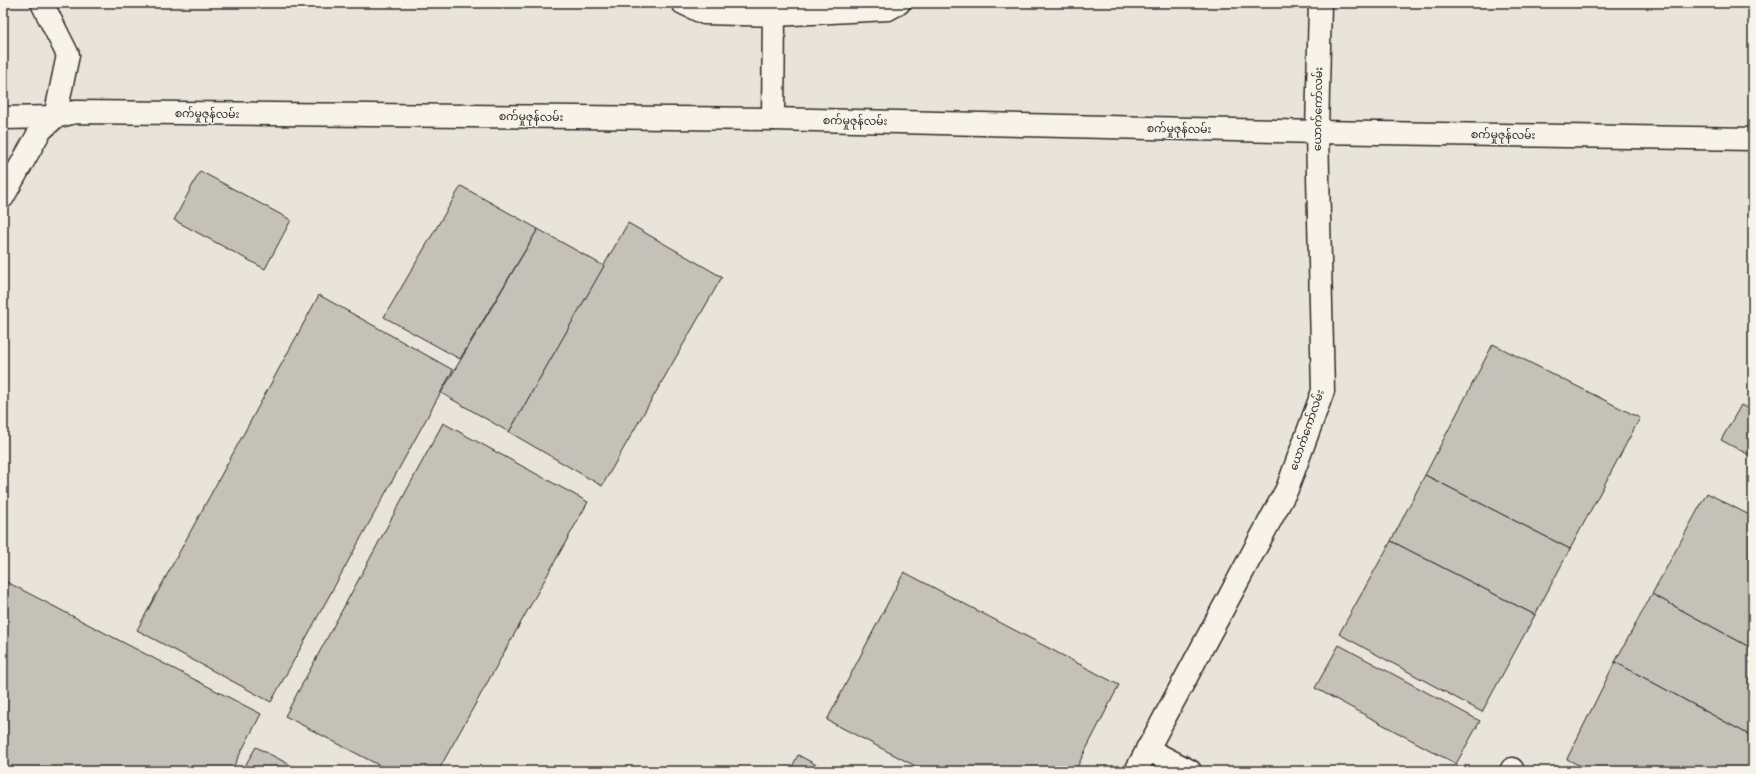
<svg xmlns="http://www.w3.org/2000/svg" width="1756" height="774" viewBox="0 0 1756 774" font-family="'Architects Daughter','Noto Sans Myanmar',sans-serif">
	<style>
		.built { fill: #e8e4da }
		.building { fill: #c4c1b9; stroke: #2b2b2b }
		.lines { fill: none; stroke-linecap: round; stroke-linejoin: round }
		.minor-casing { stroke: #2b2b2b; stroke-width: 25 }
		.minor { stroke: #f7f3e8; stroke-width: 22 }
		.labels { text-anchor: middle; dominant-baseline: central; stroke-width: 3; stroke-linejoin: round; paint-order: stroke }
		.street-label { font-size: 11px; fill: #2b2b2b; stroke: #f7f3e8 }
	</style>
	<rect width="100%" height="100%" fill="#f7f3e8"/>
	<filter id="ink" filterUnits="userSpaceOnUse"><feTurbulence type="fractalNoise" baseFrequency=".025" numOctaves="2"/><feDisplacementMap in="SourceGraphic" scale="8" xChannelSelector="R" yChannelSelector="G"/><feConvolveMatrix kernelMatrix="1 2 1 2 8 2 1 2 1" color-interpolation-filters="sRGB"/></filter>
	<g filter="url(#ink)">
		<rect class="built" x="3" y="3" width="1750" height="768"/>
		<g class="building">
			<path d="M 200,171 L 291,220 L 265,269 L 174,220 Z"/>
			<path d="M 461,186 L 538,229 L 460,359 L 384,317 Z"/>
			<path d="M 628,223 L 722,277 L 602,486 L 509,432 Z"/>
			<path d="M 538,229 L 604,266 L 509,432 L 441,393 Z"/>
			<path d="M 319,295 L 453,370 L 271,702 L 137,630 Z"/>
			<path d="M 1493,344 L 1640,418 L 1570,549 L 1425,475 Z"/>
			<path d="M 1741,405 L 1753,411 L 1753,452 L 1751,456 L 1721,440 Z"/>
			<path d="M 443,423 L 588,502 L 438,771 L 390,771 L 285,716 Z"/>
			<path d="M 1425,475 L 1570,549 L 1535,615 L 1391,541 Z"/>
			<path d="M 1707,493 L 1753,517 L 1753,649 L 1652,594 Z"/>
			<path d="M 1391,541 L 1535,615 L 1482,712 L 1339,634 Z"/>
			<path d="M 904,572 L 1119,685 L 1075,771 L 925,771 L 827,720 Z"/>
			<path d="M 3,580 L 261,714 L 231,771 L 3,771 Z"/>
			<path d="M 1652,594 L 1753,649 L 1753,737 L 1615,662 Z"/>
			<path d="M 1339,645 L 1480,721 L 1456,764 L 1315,688 Z"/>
			<path d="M 1615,662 L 1753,737 L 1753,771 L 1590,771 L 1567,759 Z"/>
			<path d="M 256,747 L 302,771 L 242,771 Z"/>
			<path d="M 798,755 L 828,771 L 790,771 Z"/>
		</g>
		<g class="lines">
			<defs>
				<g id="minor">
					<path d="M 683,3 L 704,13 L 774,15 L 773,119"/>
					<path d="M 774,15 L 888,9 L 899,3"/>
					<path d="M 3,118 L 55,117 L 68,55 L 42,3"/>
					<path d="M 3,197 L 40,131 L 55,117 L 75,112 L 773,119 L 1317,132 L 1753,139"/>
					<path d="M 1147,749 L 1190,771"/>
					<path d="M 1136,771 L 1287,489 L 1323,391 L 1317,132 L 1320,3"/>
					<path d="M 1511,771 L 1512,769"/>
				</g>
			</defs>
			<use href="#minor" class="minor-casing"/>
			<use href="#minor" class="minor"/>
		</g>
	</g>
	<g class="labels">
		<g class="street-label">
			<text transform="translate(1318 109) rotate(-89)">ယောက်ကော်လမ်း</text>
			<text transform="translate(207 114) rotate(1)">စက်မှုဇုန်လမ်း</text>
			<text transform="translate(531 117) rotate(1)">စက်မှုဇုန်လမ်း</text>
			<text transform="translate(855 121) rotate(1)">စက်မှုဇုန်လမ်း</text>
			<text transform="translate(1179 129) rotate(1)">စက်မှုဇုန်လမ်း</text>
			<text transform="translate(1503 135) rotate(1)">စက်မှုဇုန်လမ်း</text>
			<text transform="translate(1307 430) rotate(-71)">ယောက်ကော်လမ်း</text>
		</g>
	</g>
	<rect width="1756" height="774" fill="none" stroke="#f7f3e8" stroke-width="16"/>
	<rect x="8" y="8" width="1740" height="758" fill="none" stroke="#2b2b2b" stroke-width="1.5" filter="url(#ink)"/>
</svg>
